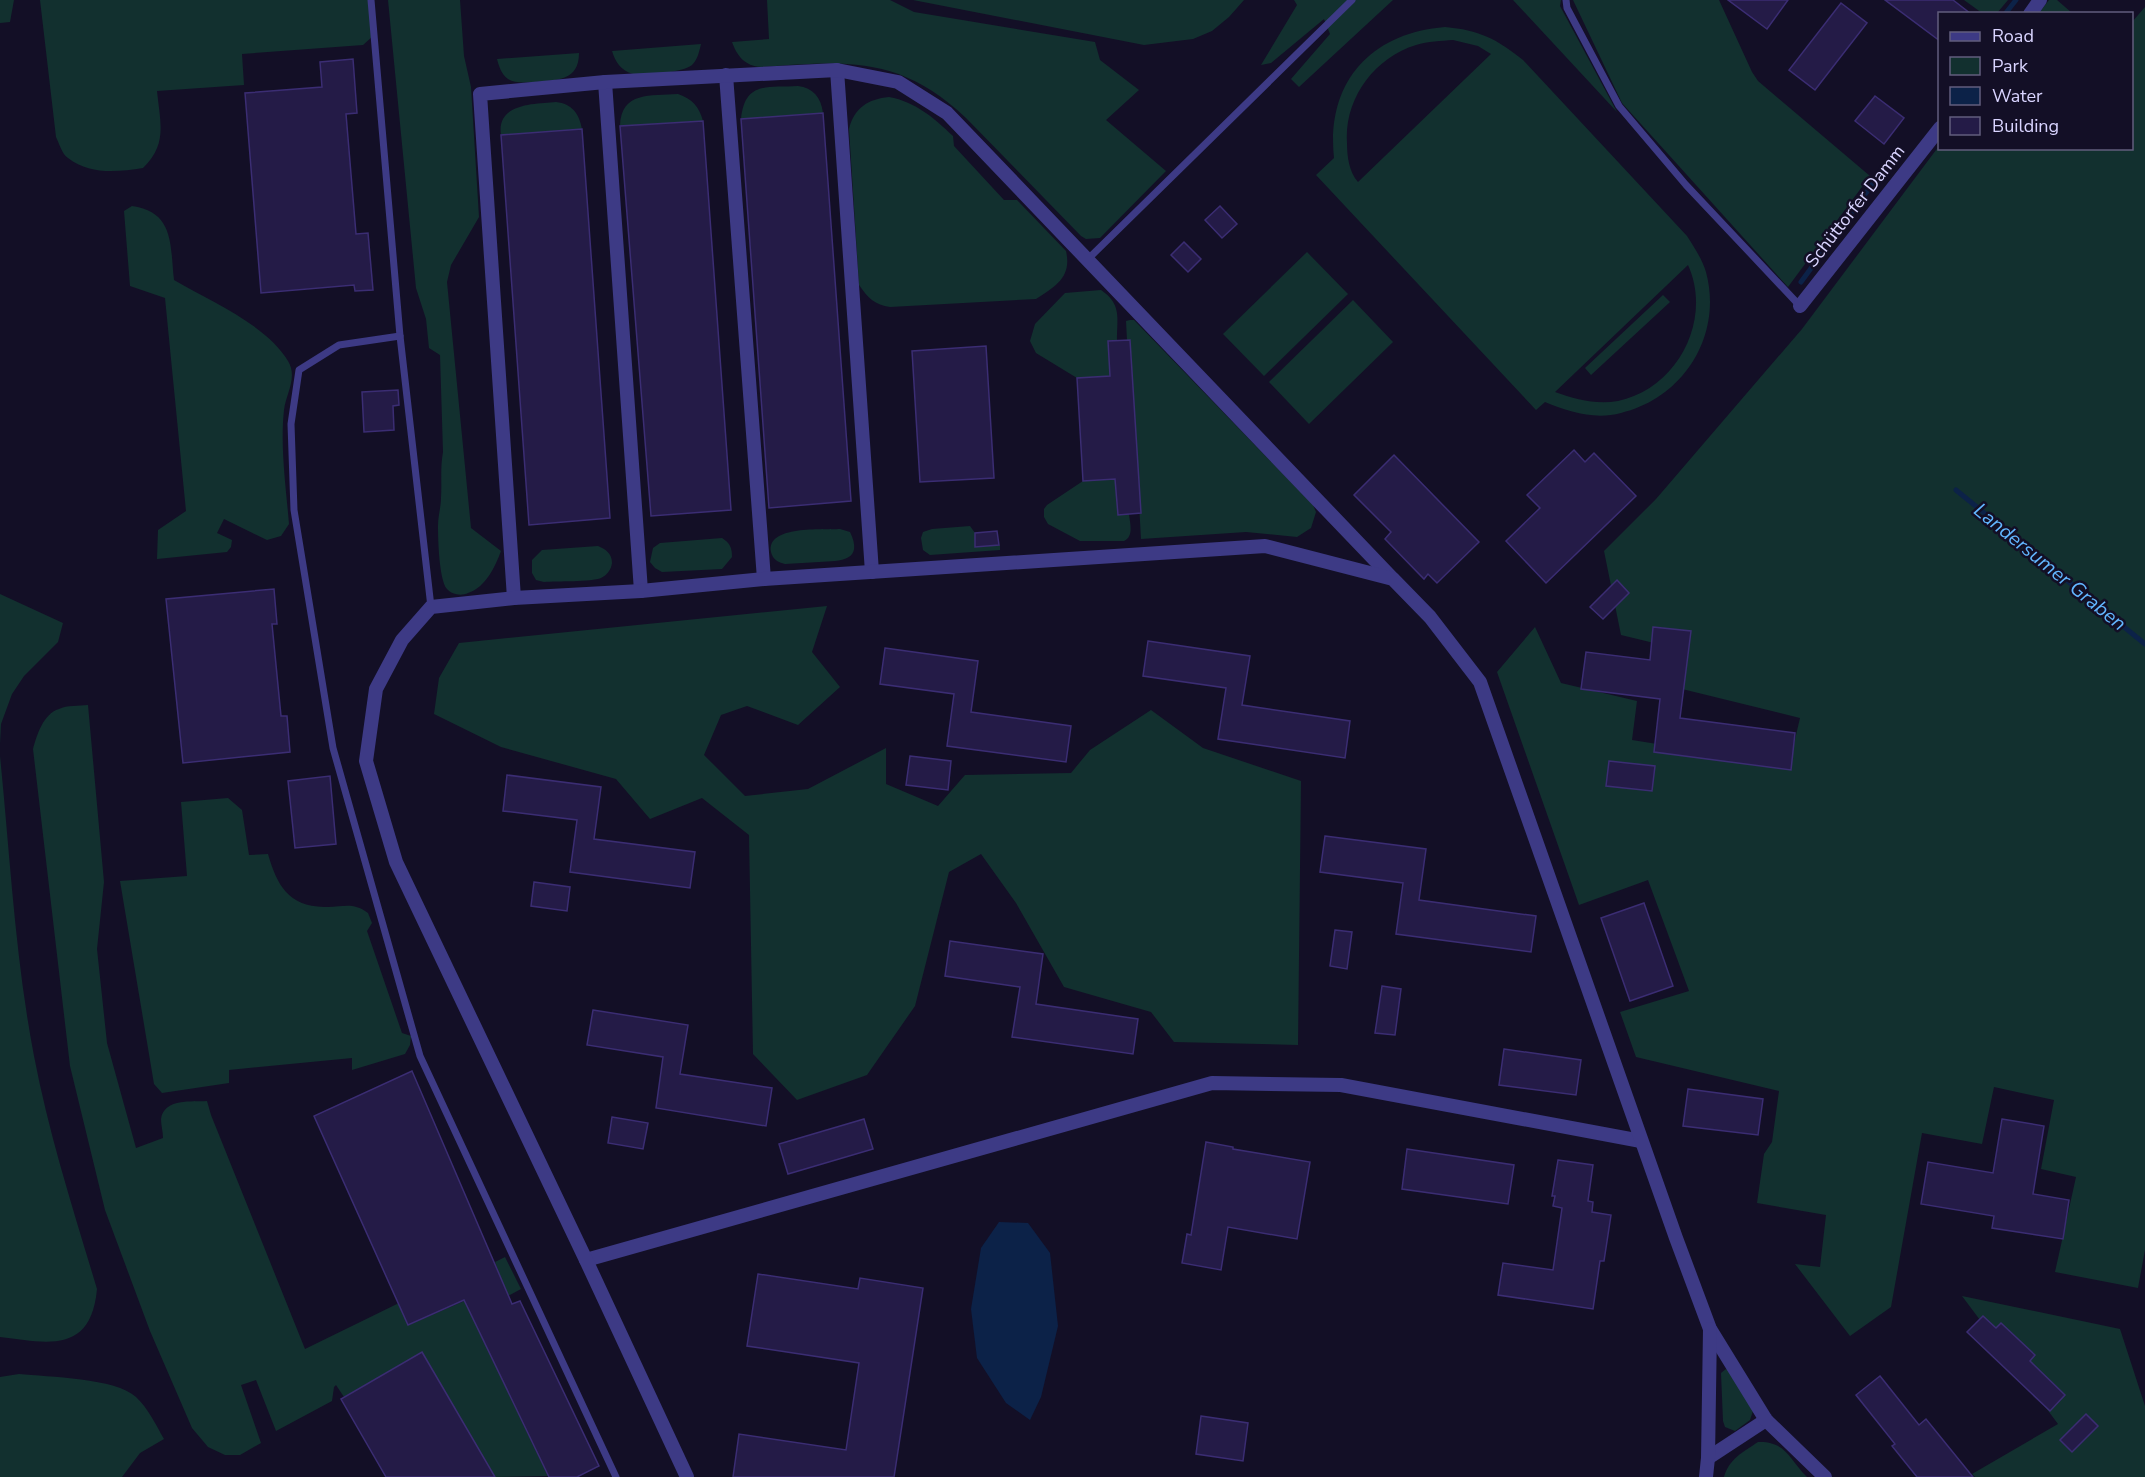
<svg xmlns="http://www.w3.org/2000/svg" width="2145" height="1477" viewBox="0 0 2145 1477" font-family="'Nunito Sans',sans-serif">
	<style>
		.green { fill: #12302f; fill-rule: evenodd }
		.water { fill: #0c2248 }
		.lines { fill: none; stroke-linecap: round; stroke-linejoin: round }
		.stream { stroke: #0c2248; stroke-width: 5 }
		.building { fill: #241b47; stroke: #3b2d73; stroke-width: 1.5 }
		.service { stroke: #3d3a85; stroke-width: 7 }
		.minor { stroke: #3d3a85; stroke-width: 14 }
		.labels { text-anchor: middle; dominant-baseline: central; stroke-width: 5; stroke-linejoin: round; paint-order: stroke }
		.street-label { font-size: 18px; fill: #d9d4ff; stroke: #130f26 }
		.water-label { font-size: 20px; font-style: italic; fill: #62b6ff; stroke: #130f26 }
	</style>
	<rect width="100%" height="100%" fill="#130f26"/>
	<g class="green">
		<path d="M 0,0 L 14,0 L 10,22 L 0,23 Z"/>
		<path d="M 40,0 L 371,0 L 373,36 L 363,45 L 242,54 L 244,85 L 157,91 C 160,122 168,144 143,168 C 117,172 90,175 68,158 C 62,154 59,143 56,137 Z"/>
		<path d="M 388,0 L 460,0 L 464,56 L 471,87 L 479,217 L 451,265 L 447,282 L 471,528 L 501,551 C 495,567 486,587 468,593 C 462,596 452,595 447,589 C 439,580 438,538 438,526 C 438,516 441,507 441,498 C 442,482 440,468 443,452 L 440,355 L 429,348 L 426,319 L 416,288 Z"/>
		<path d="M 767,0 L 890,0 L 914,12 L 1095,42 L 1100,60 L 1139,90 L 1106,120 L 1166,171 L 1100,238 L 1086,239 L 1081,236 L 966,118 C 900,55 845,61 761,67 C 745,66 737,56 732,42 L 769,39 Z"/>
		<path d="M 913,0 L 1244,0 L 1229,17 L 1212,31 L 1193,39 L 1144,45 Z"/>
		<path d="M 1294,0 L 1393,0 L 1299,87 L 1291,79 L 1330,34 L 1324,19 L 1271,63 L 1261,65 L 1297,5 Z"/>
		<path d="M 1513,0 L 1561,0 L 1560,6 L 1617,112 Z"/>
		<path d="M 1573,0 L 1719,0 L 1752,72 L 1758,81 L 1870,176 L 1788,287 L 1622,103 Z"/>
		<path d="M 1964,0 L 2008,0 L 1997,13 L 1982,13 Z"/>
		<path d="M 2049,0 L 2057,0 L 2072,13 L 2039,13 Z"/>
		<path d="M 2145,7 L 2145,1250 L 2138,1288 L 2055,1272 L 2076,1177 L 2041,1169 L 2054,1100 L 1994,1087 L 1982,1144 L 1922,1133 L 1891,1307 L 1850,1336 L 1795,1264 L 1820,1267 L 1826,1215 L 1757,1203 L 1764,1154 L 1772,1142 L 1779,1091 L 1636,1057 L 1620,1012 L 1689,991 L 1648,880 L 1579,905 L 1497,672 L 1535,627 L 1561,683 L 1637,701 L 1632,740 L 1789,765 L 1800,718 L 1678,688 L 1687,651 L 1621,635 L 1604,551 L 1656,499 L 1802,329 L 1939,146 L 1940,148 L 2132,148 L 2132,22 Z"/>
		<path d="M 1445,27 C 1479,30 1497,39 1523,60 L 1687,236 C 1694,247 1702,259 1706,272 C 1723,335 1684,398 1621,413 C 1595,420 1569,412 1545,402 L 1536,410 L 1316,175 L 1334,158 C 1326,83 1370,33 1445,27 ZM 1453,40 L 1478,46 L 1491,54 L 1358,182 C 1349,172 1347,156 1347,143 C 1344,99 1374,58 1416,45 C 1428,41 1441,41 1453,40 ZM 1688,265 C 1713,320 1677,389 1618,401 C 1596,405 1575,399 1555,392 Z"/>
		<path d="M 701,44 C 699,52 698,59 692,65 C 684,72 643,77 633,74 C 621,71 615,61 612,51 Z"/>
		<path d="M 579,53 C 579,81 557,80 535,82 C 526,82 516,84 508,79 C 501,74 499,66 497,59 Z"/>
		<path d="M 798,86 C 813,88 821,97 823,113 L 741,119 C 745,81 767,88 798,86 Z"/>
		<path d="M 678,94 C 692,99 699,106 703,121 L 620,126 C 621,91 651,96 678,94 Z"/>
		<path d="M 889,97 C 916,102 934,118 953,136 L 954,146 L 1004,200 L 1017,200 L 1066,251 C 1072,277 1056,286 1036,299 L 890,307 C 875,305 868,298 859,285 L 849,129 C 854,108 868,99 889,97 Z"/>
		<path d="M 556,102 C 572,104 579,113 582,129 L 501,135 C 496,103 535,104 556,102 Z"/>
		<path d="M 132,206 C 175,212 170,246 174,280 C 210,301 267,325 288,361 C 298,377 286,394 284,410 C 280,447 286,487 289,524 L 281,536 L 267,540 L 224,519 L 217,533 L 232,540 L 231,547 L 227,552 L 157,559 L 158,530 L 186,511 L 165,298 L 130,286 L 124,211 Z"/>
		<path d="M 1307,252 L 1348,294 L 1264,376 L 1223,334 Z"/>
		<path d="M 1101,290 C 1122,304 1117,318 1117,341 L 1109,341 L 1110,376 L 1077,378 L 1036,353 L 1030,341 L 1035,324 L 1065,293 Z"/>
		<path d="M 1663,295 L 1670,302 L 1591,375 L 1585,368 Z"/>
		<path d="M 1353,300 L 1393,342 L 1309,424 L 1269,382 Z"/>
		<path d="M 1130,320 L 1134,320 L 1313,505 L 1316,512 L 1311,528 L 1297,537 L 1246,532 L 1141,539 L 1130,340 L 1127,340 L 1126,321 Z"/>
		<path d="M 1115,479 L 1118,514 L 1129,514 C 1130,524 1134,536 1124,541 L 1080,541 L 1048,524 L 1044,517 L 1044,509 L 1047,505 L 1083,481 Z"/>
		<path d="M 970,526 L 975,533 L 976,547 L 1000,545 L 1000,550 L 930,555 L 923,550 L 921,538 L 923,532 L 932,529 Z"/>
		<path d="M 840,529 L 850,532 C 864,561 841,561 819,562 C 808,563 796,563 785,564 C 778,562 773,560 771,552 C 766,525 823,530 840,529 Z"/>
		<path d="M 722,538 C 730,543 732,548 732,557 L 722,569 L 662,572 L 655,568 L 650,562 L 653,548 L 660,543 Z"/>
		<path d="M 598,546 C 605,549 612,553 612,563 C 611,570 607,575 601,578 C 591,582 557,581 544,582 L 536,580 L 532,573 L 532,560 L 542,550 Z"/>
		<path d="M 0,594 L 63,623 L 58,642 L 24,676 L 12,694 L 1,724 L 0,744 Z"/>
		<path d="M 827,606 L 812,652 L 840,687 L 798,725 L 747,706 L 721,715 L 704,755 L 745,796 L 808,789 L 886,748 L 886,784 L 938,806 L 965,775 L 1071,773 L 1090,750 L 1151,710 L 1203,748 L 1301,781 L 1298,1045 L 1174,1042 L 1151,1012 L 1064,987 L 1016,903 L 981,854 L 949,872 L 915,1006 L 867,1075 L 797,1100 L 753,1054 L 749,835 L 702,798 L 650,819 L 616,779 L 501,747 L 434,714 L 439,678 L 459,643 Z"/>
		<path d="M 88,705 L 104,882 L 97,949 L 107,1043 L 136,1148 L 163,1138 C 163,1132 161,1125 161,1119 C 164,1098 192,1102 207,1101 L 211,1115 L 305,1349 L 399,1303 L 409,1325 L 503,1284 L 495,1262 L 505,1257 L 521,1289 L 486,1308 L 475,1323 L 548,1476 L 495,1477 L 422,1352 L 344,1397 L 336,1385 L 334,1387 L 332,1401 L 276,1431 L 256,1380 L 241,1385 L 261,1443 L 240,1455 L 225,1455 L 208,1447 L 192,1428 L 150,1331 L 105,1210 L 70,1066 L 33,749 C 37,735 43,714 59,709 C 67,705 79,706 88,705 Z"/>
		<path d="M 0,756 C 10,855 15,957 34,1056 C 49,1135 74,1212 97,1289 C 91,1354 48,1343 0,1337 Z"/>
		<path d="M 228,798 L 242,810 L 249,855 L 268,854 C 277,885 288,906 324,907 C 343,908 351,901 368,913 L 372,923 L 367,931 L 402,1033 L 411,1036 L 410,1045 L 405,1054 L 352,1070 L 352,1058 L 229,1070 L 229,1083 L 162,1093 L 154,1084 L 120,881 L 187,876 L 181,802 Z"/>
		<path d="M 1962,1296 L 2120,1329 L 2145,1406 L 2145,1477 L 1975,1477 L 1972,1474 L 2058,1424 Z"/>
		<path d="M 1726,1369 L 1730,1371 L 1753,1411 L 1750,1420 L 1735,1431 L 1725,1427 L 1723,1421 L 1721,1373 Z"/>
		<path d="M 19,1374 C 48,1377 116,1378 136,1397 C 148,1408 156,1425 164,1439 L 140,1453 L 122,1477 L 0,1477 L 0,1377 Z"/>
		<path d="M 1758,1442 C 1786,1441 1789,1459 1807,1477 L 1724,1477 C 1729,1459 1743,1452 1758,1442 Z"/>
	</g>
	<path class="water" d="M 999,1222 L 1028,1223 L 1050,1253 L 1058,1326 L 1041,1397 L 1030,1420 L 1006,1403 L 977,1358 L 971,1309 L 981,1248 Z"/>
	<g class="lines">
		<g class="stream">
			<path d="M 2005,14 L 2016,0"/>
			<path d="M 1801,282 L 1874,182"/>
			<path d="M 1956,490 L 2145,644"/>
		</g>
	</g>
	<g class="building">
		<path d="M 1728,0 L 1788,0 L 1767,29 Z"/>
		<path d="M 1885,0 L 1953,0 L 1971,14 L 1940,14 L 1940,41 Z"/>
		<path d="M 1841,3 L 1867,23 L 1815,90 L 1789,70 Z"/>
		<path d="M 353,59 L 357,113 L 346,114 L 356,234 L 368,233 L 373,290 L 355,291 L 354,285 L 261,293 L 245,93 L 322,87 L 320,62 Z"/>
		<path d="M 1875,96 L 1904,118 L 1884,144 L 1855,121 Z"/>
		<path d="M 823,113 L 851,501 L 769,508 L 741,119 Z"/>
		<path d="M 703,121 L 731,510 L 651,516 L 620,126 Z"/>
		<path d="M 582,129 L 610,518 L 529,525 L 501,135 Z"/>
		<path d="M 1220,206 L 1237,224 L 1222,238 L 1205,220 Z"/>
		<path d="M 1184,242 L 1201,259 L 1188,272 L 1171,255 Z"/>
		<path d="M 1130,340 L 1141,513 L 1118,515 L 1115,479 L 1083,481 L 1077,378 L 1110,376 L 1108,341 Z"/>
		<path d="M 986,346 L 994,478 L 920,482 L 912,351 Z"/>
		<path d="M 398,390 L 399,405 L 393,406 L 394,430 L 364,432 L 362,392 Z"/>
		<path d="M 1574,450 L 1585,462 L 1594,453 L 1636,496 L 1546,583 L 1506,541 L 1540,508 L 1527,495 Z"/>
		<path d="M 1394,455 L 1479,542 L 1437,583 L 1428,574 L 1424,579 L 1385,539 L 1391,532 L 1354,495 Z"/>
		<path d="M 997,531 L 999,545 L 975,547 L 975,533 Z"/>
		<path d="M 1617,580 L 1629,593 L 1603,619 L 1590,607 Z"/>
		<path d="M 274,589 L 277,624 L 272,624 L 281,716 L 287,716 L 290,752 L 183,763 L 166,599 Z"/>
		<path d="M 1653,627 L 1691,631 L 1680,718 L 1795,733 L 1791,770 L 1654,752 L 1660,699 L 1581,689 L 1586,652 L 1650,660 Z"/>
		<path d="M 1148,641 L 1250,656 L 1242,705 L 1350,721 L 1345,758 L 1218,739 L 1226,688 L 1143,676 Z"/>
		<path d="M 885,648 L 978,661 L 971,712 L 1071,726 L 1066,762 L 947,746 L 954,694 L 880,684 Z"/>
		<path d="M 910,756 L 951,761 L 948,790 L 906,785 Z"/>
		<path d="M 1609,761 L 1655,766 L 1652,791 L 1606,786 Z"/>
		<path d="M 507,775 L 601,787 L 594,839 L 695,852 L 690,888 L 570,872 L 577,820 L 503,811 Z"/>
		<path d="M 330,776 L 336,844 L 295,848 L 288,781 Z"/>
		<path d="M 1325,836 L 1426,849 L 1419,900 L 1536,916 L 1531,952 L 1396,934 L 1403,883 L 1320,872 Z"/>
		<path d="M 534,882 L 570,887 L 567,911 L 531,906 Z"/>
		<path d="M 1644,903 L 1673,986 L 1630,1001 L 1601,918 Z"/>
		<path d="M 1335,930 L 1352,932 L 1347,969 L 1330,966 Z"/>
		<path d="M 950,941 L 1043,954 L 1036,1004 L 1138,1019 L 1133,1054 L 1012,1037 L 1020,987 L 945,976 Z"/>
		<path d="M 1382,986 L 1401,989 L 1395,1035 L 1375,1033 Z"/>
		<path d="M 593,1010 L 688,1025 L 680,1074 L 772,1088 L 766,1126 L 656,1108 L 663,1057 L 587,1045 Z"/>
		<path d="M 1504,1049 L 1581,1060 L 1576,1095 L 1499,1085 Z"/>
		<path d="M 412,1071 L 512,1304 L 520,1301 L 599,1466 L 577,1477 L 549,1477 L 464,1300 L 408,1325 L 314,1116 Z"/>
		<path d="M 1688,1089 L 1763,1099 L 1758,1135 L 1683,1126 Z"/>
		<path d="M 612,1117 L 648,1123 L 643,1149 L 608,1143 Z"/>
		<path d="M 864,1119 L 873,1149 L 788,1174 L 779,1144 Z"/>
		<path d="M 2002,1119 L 2044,1126 L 2033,1194 L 2069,1200 L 2063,1239 L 1992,1228 L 1994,1216 L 1921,1204 L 1928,1162 L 1993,1173 Z"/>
		<path d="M 1206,1142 L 1233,1147 L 1233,1149 L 1310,1162 L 1297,1239 L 1228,1227 L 1221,1270 L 1182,1263 L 1187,1234 L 1191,1235 Z"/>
		<path d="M 1407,1149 L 1514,1165 L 1508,1204 L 1402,1189 Z"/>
		<path d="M 1558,1160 L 1593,1165 L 1588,1201 L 1593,1202 L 1592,1212 L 1611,1215 L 1604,1261 L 1600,1261 L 1593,1309 L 1498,1295 L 1503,1263 L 1553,1270 L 1562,1208 L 1553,1206 L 1555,1196 L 1552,1196 Z"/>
		<path d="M 758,1274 L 858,1289 L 860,1278 L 923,1288 L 894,1477 L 733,1477 L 739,1434 L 846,1450 L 859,1363 L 747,1346 Z"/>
		<path d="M 1983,1316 L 1996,1328 L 2001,1323 L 2035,1355 L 2030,1361 L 2065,1395 L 2050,1411 L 1967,1332 Z"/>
		<path d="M 422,1352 L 495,1477 L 386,1477 L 341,1399 Z"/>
		<path d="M 1880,1376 L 1919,1425 L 1926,1419 L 1973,1477 L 1917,1477 L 1892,1446 L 1895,1444 L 1856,1395 Z"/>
		<path d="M 2086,1414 L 2098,1426 L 2072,1452 L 2060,1440 Z"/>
		<path d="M 1201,1416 L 1248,1423 L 1243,1461 L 1196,1454 Z"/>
	</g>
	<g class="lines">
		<g class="service">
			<path d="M 371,0 L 400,336 L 431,607"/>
			<path d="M 1566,0 L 1567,8 L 1619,106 L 1686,185 L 1800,306"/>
			<path d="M 1087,260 L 1352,0"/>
			<path d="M 400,336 L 339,345 L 299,370 L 291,424 L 294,510 L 333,748 L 420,1056 L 616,1477"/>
		</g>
		<g class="minor">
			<path d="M 2030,14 L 2040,0"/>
			<path d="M 837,70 L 872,572"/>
			<path d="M 726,75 L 764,579"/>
			<path d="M 605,82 L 641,591"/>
			<path d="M 1800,306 L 1940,128"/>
			<path d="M 514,598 L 480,94 L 605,82 L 837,70 L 898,82 L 947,113 L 1392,578"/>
			<path d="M 586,1260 L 1212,1083 L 1341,1085 L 1641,1141"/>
			<path d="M 1708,1458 L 1766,1420"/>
			<path d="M 687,1477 L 586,1260 L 396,862 L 366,761 L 376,689 L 402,640 L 431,607 L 514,598 L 641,591 L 764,579 L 1265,546 L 1393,579 L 1430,617 L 1480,682 L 1676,1238 L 1710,1329 L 1766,1420 L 1825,1477"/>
			<path d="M 1706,1477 L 1708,1458 L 1710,1329"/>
		</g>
	</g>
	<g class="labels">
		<g class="street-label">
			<text transform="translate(1855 206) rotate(-52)">Schüttorfer Damm</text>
		</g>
		<g class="water-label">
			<text transform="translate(2050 567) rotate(39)">Landersumer Graben</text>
		</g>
	</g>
	<rect x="1938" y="12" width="195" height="138" fill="#130f26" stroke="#625e7d" stroke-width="1.5"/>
	<rect x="1950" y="32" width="30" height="9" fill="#3d3a85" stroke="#625e7d" stroke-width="1.5"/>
	<text x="1992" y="42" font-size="18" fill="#d9d4ff">Road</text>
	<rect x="1950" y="57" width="30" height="18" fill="#12302f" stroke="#625e7d" stroke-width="1.5"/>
	<text x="1992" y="72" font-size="18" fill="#d9d4ff">Park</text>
	<rect x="1950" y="87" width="30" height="18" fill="#0c2248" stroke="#625e7d" stroke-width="1.5"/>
	<text x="1992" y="102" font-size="18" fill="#d9d4ff">Water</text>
	<rect x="1950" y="117" width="30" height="18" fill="#241b47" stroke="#625e7d" stroke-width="1.5"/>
	<text x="1992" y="132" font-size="18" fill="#d9d4ff">Building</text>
</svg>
